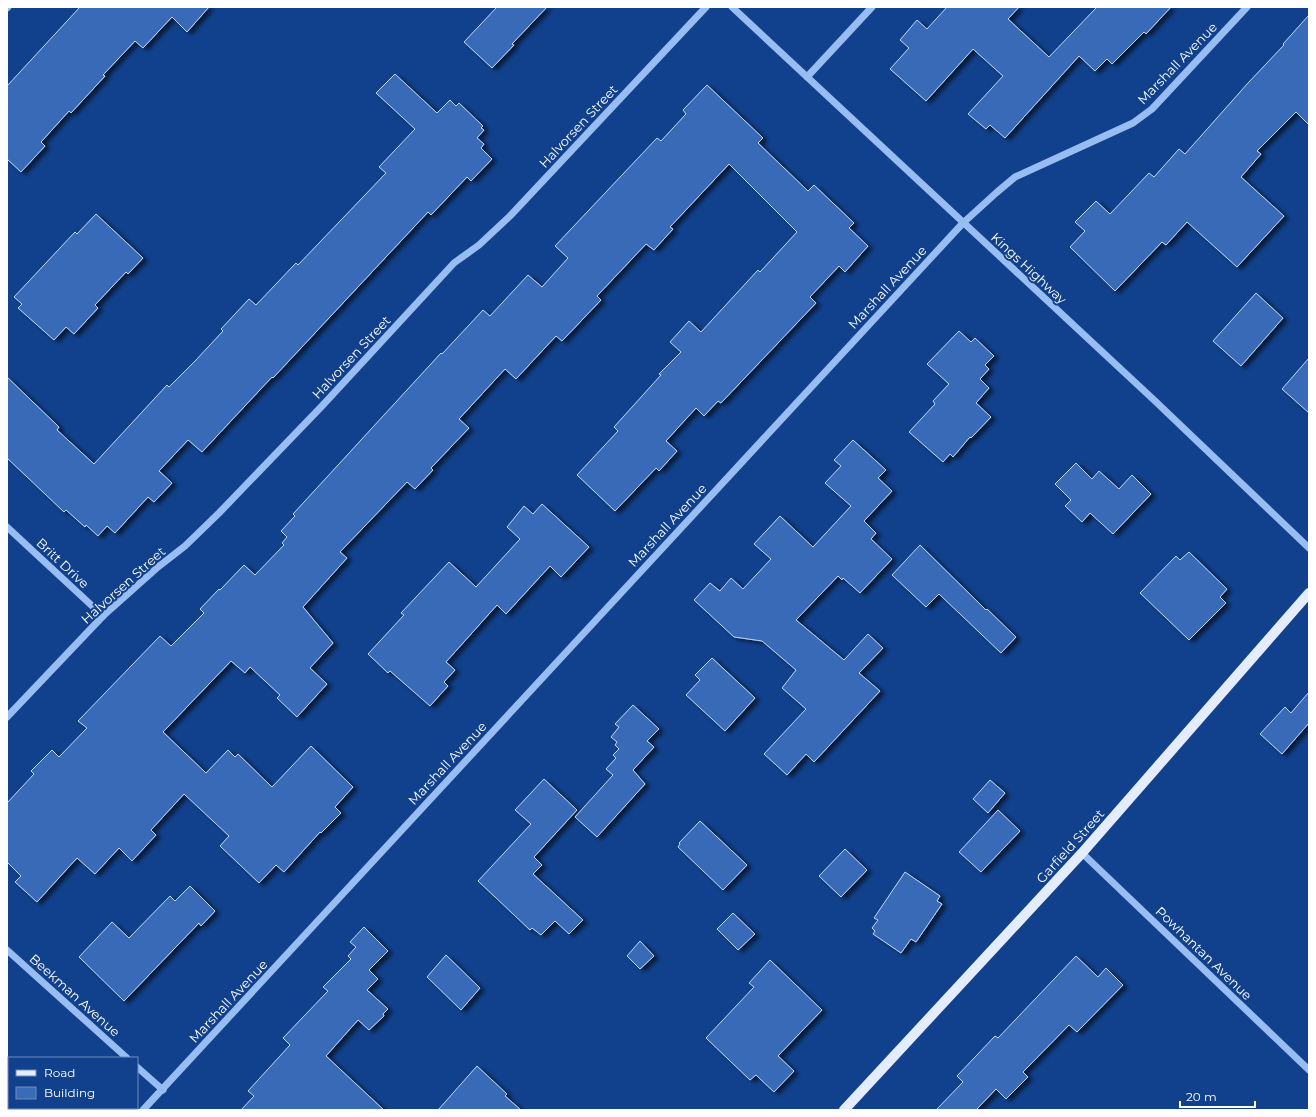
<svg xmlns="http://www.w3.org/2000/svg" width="1316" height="1117" viewBox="0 0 1316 1117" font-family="Montserrat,sans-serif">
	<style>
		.building { fill: #396bb7; stroke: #bfd9fd; filter: url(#shadow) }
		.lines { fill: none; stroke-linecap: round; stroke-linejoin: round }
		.minor { stroke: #98bdf2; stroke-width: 7 }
		.major { stroke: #e3edff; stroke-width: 10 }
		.labels { text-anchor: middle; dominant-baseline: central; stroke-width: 4; stroke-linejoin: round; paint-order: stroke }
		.street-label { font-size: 13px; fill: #fff; stroke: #11418d }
	</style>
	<defs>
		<filter id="shadow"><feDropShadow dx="4.5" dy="2.5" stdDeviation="2" flood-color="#0009"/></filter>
	</defs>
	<rect width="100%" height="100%" fill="#11418d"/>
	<g class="building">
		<path d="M 80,7 L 209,7 L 187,32 L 172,17 L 143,48 L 135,41 L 103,75 L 105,76 L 71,113 L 69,111 L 41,142 L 45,146 L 21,172 L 7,159 L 7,86 Z"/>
		<path d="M 497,7 L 547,7 L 512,44 L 514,45 L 492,68 L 464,42 Z"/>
		<path d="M 947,7 L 1019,7 L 1008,19 L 1049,57 L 1097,7 L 1171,7 L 1146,34 L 1144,32 L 1112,64 L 1107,59 L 1095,71 L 1079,56 L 1005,138 L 990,125 L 986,129 L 968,114 L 1003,76 L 973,49 L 926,101 L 890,69 L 909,48 L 900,40 L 917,20 L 927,29 Z"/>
		<path d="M 1309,15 L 1309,125 L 1296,112 L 1257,151 L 1261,154 L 1241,177 L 1284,216 L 1237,267 L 1187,222 L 1166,245 L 1162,242 L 1115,291 L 1070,247 L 1085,231 L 1075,222 L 1096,201 L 1110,214 L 1149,173 L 1154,177 L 1179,149 L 1185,154 L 1248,83 L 1284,45 L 1283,44 Z"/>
		<path d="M 395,74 L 437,113 L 450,100 L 456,106 L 459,103 L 483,126 L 481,128 L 484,130 L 477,138 L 484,144 L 481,148 L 492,159 L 471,181 L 467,177 L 431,215 L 428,212 L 273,378 L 272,377 L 202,452 L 188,440 L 159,471 L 172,483 L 154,502 L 148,497 L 115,533 L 107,526 L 98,536 L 86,525 L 85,527 L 66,510 L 64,512 L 7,458 L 7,377 L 59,427 L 57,430 L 94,464 L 167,385 L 169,387 L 196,360 L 223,331 L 221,329 L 249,299 L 256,305 L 296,263 L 298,265 L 386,173 L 379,167 L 415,129 L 376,93 Z"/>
		<path d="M 707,85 L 763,138 L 758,143 L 808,191 L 814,185 L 854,223 L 849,228 L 868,246 L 845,272 L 839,266 L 810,297 L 816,303 L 721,403 L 718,401 L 704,416 L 696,408 L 666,441 L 677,451 L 659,471 L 656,468 L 615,511 L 577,475 L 618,431 L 614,427 L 661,375 L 659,374 L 681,352 L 670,342 L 689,321 L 701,332 L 758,270 L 760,272 L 797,232 L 729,164 L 670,227 L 673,229 L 654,250 L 646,244 L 597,296 L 601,300 L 562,341 L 556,336 L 516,379 L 505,369 L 459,419 L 469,428 L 431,468 L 433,470 L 415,489 L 407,482 L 340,552 L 347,558 L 303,607 L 333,643 L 310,668 L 327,684 L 297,717 L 277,698 L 280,695 L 250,667 L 245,673 L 231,661 L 163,732 L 206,773 L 228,750 L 235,757 L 238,754 L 272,787 L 311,746 L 353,787 L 335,807 L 341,813 L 321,833 L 320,832 L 284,872 L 276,865 L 259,883 L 220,846 L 229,836 L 184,794 L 151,830 L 156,835 L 132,861 L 119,848 L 95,874 L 77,858 L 37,902 L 15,882 L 21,876 L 7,862 L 7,803 L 34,774 L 31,771 L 52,750 L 59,757 L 87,728 L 78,721 L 160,636 L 171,646 L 204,613 L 200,609 L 219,589 L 220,590 L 244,565 L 255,575 L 284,545 L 282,543 L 287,537 L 281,531 L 295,516 L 293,514 L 441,353 L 442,354 L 483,310 L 490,316 L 528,275 L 542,287 L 568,258 L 555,246 L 657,138 L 661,141 L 686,114 L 683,110 Z"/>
		<path d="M 96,214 L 143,258 L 128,274 L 126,272 L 95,305 L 98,308 L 74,334 L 66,327 L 54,340 L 18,308 L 22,304 L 14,297 L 75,232 L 77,234 Z"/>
		<path d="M 1256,293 L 1283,318 L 1241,366 L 1213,341 Z"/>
		<path d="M 959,331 L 971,342 L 975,338 L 994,356 L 985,365 L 989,369 L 980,379 L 989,388 L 976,403 L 991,417 L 971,438 L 970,437 L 953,457 L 950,454 L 943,462 L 909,432 L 935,404 L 933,401 L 949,384 L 927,364 Z"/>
		<path d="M 1309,358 L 1309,413 L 1282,389 Z"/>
		<path d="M 853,440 L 886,470 L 878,478 L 892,491 L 864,521 L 876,533 L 871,539 L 892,559 L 860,593 L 843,578 L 842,580 L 838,576 L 796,620 L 844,660 L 868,634 L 883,648 L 859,673 L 880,691 L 814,762 L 806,754 L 787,775 L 764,754 L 806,709 L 782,688 L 796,670 L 762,641 L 734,637 L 694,600 L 710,583 L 720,591 L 731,578 L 743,589 L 771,559 L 754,544 L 780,516 L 813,547 L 851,506 L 825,483 L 841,466 L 834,460 Z"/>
		<path d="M 1076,463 L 1092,479 L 1099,471 L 1119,489 L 1132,475 L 1151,494 L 1113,534 L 1090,513 L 1082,522 L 1065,506 L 1071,500 L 1055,484 Z"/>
		<path d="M 542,504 L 589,547 L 561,577 L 550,566 L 506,614 L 497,605 L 446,662 L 455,670 L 444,682 L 448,686 L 430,706 L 390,671 L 388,673 L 368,654 L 404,615 L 401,613 L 449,562 L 476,587 L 520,539 L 507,527 L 524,506 L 533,514 Z"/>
		<path d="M 920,545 L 986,610 L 987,609 L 1016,637 L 1001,653 L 939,594 L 926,607 L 892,575 Z"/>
		<path d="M 1189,552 L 1227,589 L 1220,597 L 1226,603 L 1189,640 L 1140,593 L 1176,556 L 1180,560 Z"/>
		<path d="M 712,658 L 755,698 L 725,731 L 686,695 L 700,680 L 695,675 Z"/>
		<path d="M 1309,692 L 1309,723 L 1282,754 L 1260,734 L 1285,707 L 1291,713 Z"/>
		<path d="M 633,705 L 659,729 L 647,741 L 654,747 L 633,770 L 645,784 L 597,837 L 575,817 L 613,775 L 606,769 L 616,758 L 613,755 L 619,749 L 615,745 L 617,742 L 611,737 L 619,727 L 615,724 Z"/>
		<path d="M 544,779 L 577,810 L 534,857 L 542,865 L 533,874 L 583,920 L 569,934 L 555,921 L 541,935 L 532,928 L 530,930 L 478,881 L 531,824 L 515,810 Z"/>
		<path d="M 990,780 L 1005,793 L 988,813 L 973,799 Z"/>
		<path d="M 998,810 L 1020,831 L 981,872 L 959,852 Z"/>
		<path d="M 700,821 L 747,865 L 723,890 L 678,847 L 680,844 L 679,843 Z"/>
		<path d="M 845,849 L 867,870 L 841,897 L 819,876 Z"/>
		<path d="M 905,872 L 940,896 L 937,901 L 942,904 L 916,942 L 911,939 L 901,953 L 873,934 L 875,931 L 872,928 L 878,920 L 874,918 Z"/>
		<path d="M 190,886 L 215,911 L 201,926 L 199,923 L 124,1001 L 79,957 L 112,922 L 129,938 L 170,896 L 175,901 Z"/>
		<path d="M 733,913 L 755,934 L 738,950 L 717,929 Z"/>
		<path d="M 364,927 L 388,951 L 369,970 L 378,979 L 367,990 L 388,1009 L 383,1014 L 384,1016 L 369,1030 L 358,1020 L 326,1056 L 384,1110 L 241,1110 L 254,1096 L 248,1091 L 290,1045 L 283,1038 L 328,991 L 323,987 L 351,959 L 348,956 L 356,947 L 350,942 Z"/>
		<path d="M 640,941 L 654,956 L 640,969 L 627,956 Z"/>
		<path d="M 446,955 L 480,988 L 461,1010 L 427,977 Z"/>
		<path d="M 1076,956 L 1098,977 L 1106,968 L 1123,985 L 1077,1032 L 1069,1025 L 1023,1072 L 1028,1077 L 1006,1099 L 996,1089 L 976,1110 L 936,1110 L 963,1082 L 957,1076 L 995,1036 L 998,1038 Z"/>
		<path d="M 770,960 L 822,1010 L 778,1056 L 794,1071 L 774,1092 L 756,1075 L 750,1080 L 706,1038 L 754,987 L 749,983 Z"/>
		<path d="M 477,1066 L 507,1094 L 505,1096 L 521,1110 L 438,1110 Z"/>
	</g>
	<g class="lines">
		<g class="minor">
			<path d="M 732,7 L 1154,400 L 1309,548"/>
			<path d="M 7,8 L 8,7"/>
			<path d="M 807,77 L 872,7"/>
			<path d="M 7,527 L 103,616"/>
			<path d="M 7,717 L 103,616 L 158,567 L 185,546 L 219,513 L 322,406 L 454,263 L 479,245 L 510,216 L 706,7"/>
			<path d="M 1082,853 L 1309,1070"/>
			<path d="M 7,950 L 127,1058"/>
			<path d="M 137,1067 L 163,1090"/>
			<path d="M 143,1110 L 963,223 L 996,193 L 1015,177 L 1133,123 L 1152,109 L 1247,7"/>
		</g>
		<path class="major" d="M 844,1110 L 1082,853 L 1309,593"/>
	</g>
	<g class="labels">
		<g class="street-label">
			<text transform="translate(1177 63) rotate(-46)">Marshall Avenue</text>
			<text transform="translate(578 126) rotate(-47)">Halvorsen Street</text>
			<text transform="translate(1029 268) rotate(43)">Kings Highway</text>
			<text transform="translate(887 287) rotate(-47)">Marshall Avenue</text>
			<text transform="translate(351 357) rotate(-47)">Halvorsen Street</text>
			<text transform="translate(667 525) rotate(-47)">Marshall Avenue</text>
			<text transform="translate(63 563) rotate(43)">Britt Drive</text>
			<text transform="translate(123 585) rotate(-42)">Halvorsen Street</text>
			<text transform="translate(447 763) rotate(-47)">Marshall Avenue</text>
			<text transform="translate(1070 846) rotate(-48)">Garfield Street</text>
			<text transform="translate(1204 953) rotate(44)">Powhantan Avenue</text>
			<text transform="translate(75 995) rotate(42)">Beekman Avenue</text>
			<text transform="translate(228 1001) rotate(-47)">Marshall Avenue</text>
		</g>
	</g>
	<rect width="1316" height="1117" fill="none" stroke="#ffffff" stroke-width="16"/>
	<rect x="8" y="1057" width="130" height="52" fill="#11418d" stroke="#708dbb"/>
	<rect x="16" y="1070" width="20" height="6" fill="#e3edff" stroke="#708dbb"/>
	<text x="44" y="1077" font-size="12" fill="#ffffff">Road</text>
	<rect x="16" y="1087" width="20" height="12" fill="#396bb7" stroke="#708dbb"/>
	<text x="44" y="1097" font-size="12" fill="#ffffff">Building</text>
	<path d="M1180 1101v6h75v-6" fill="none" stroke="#ffffff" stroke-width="2"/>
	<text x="1186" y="1101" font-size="12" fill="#ffffff" stroke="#11418d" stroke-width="3" paint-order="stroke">20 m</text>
</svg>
